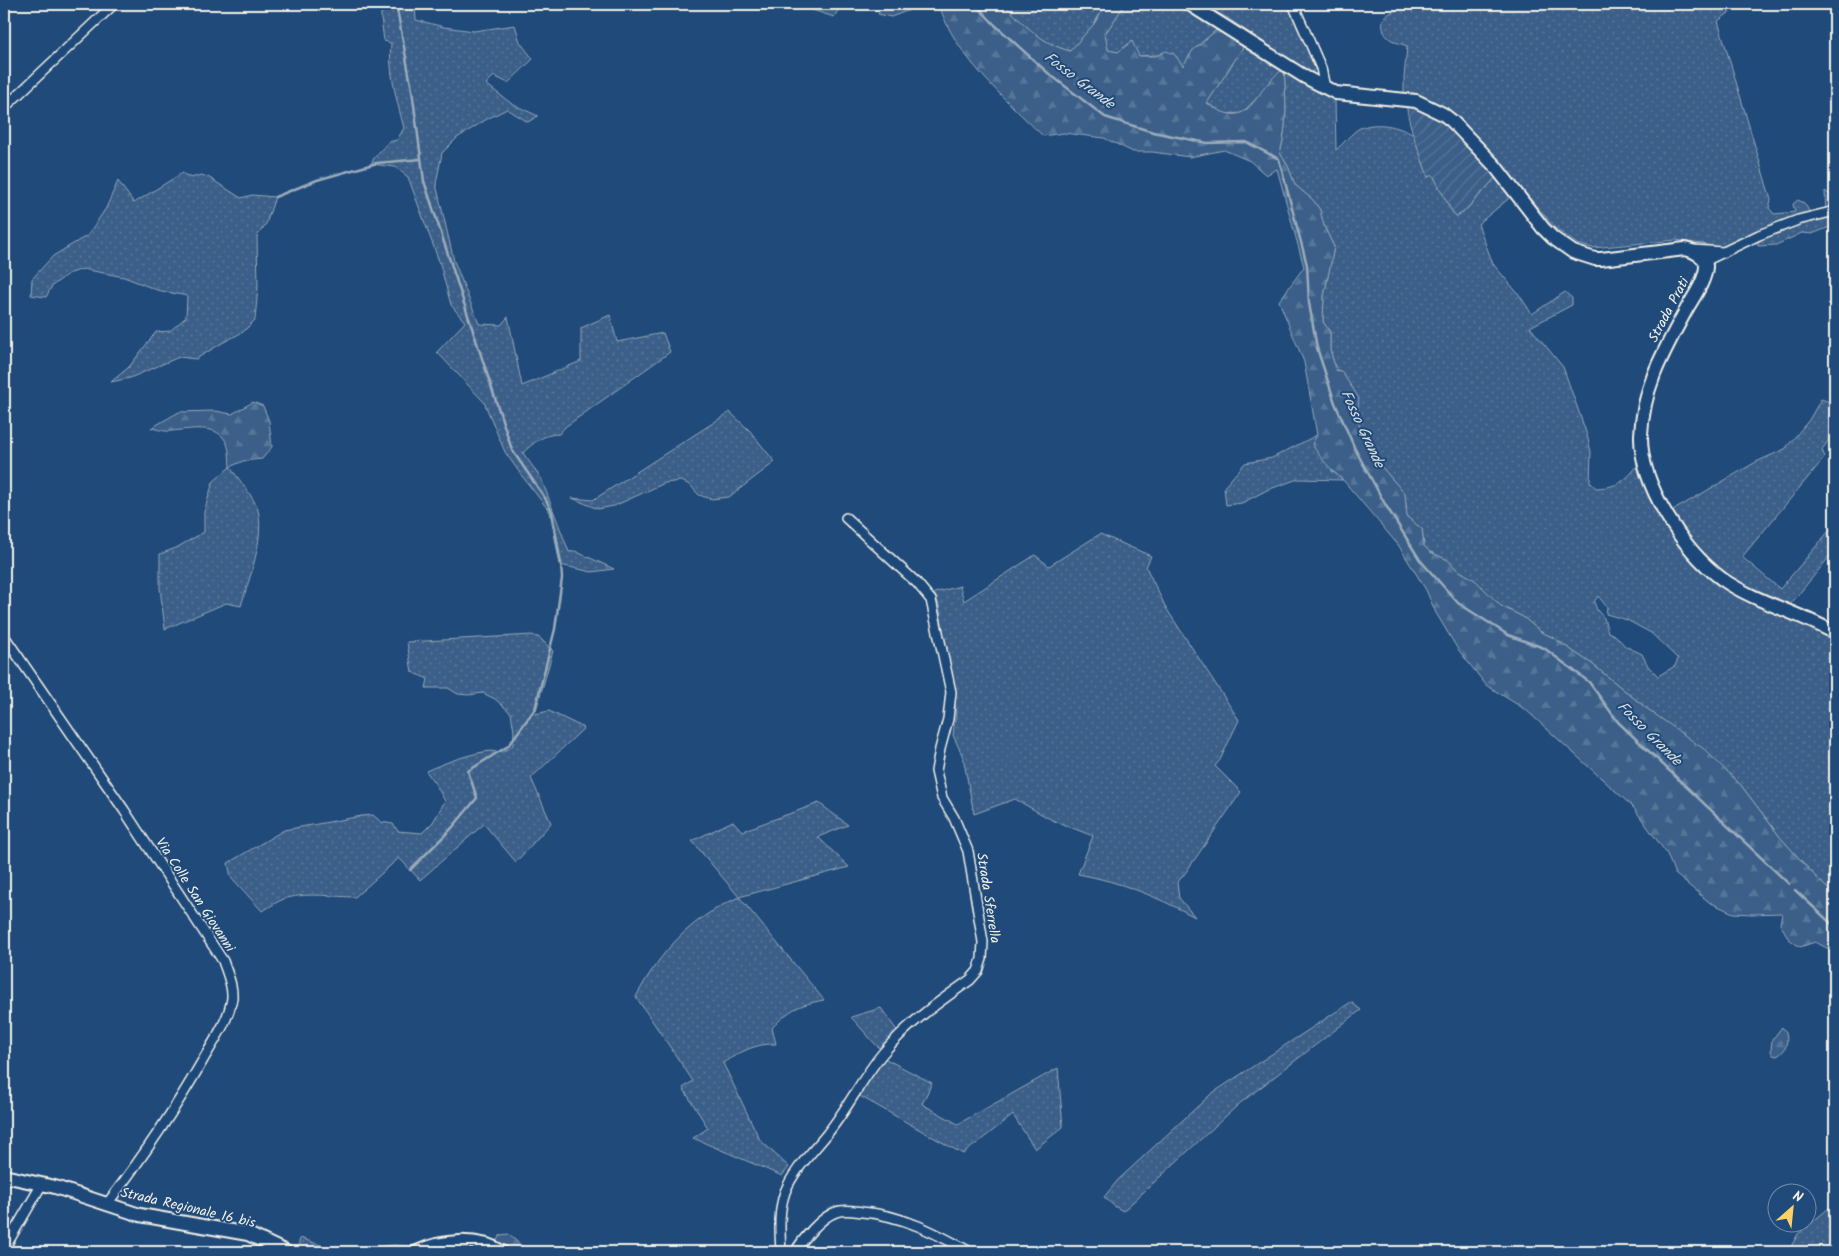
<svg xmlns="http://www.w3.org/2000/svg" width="1839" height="1256" viewBox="0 0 1839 1256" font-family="Kalam,sans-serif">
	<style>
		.grass { fill: url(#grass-dots); stroke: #97a8b8; fill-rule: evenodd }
		.forest { fill: url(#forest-firs); stroke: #97a8b8 }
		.garden { fill: url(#garden-furrows); stroke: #97a8b8 }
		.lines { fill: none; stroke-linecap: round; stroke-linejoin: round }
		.stream { stroke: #9cacbb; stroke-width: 2.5 }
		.street-casing { stroke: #f4f1e8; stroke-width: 12 }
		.secondary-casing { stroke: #f4f1e8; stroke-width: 16 }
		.street { stroke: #1f4a7a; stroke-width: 9 }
		.secondary { stroke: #1f4a7a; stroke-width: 12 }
		.labels { text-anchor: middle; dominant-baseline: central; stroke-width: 4; stroke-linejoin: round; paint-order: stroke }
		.street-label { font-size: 14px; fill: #f4f1e8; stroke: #1f4a7a }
		.water-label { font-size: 15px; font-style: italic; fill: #dee0dd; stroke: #1f4a7a }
	</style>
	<defs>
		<pattern id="grass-dots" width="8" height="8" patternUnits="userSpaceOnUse" patternTransform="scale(1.25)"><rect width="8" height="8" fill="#3a5f88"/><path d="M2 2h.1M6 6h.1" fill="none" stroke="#577699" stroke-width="1.8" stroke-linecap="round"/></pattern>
		<pattern id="forest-firs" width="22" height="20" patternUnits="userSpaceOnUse" patternTransform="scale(1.25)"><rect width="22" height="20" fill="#3a5f88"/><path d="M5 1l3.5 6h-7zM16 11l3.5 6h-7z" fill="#577699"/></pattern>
		<pattern id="garden-furrows" width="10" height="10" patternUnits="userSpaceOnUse" patternTransform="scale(1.25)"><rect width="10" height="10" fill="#3a5f88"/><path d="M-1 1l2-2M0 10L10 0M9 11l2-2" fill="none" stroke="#577699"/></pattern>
	</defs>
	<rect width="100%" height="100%" fill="#1f4a7a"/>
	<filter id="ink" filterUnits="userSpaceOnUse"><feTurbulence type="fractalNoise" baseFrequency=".02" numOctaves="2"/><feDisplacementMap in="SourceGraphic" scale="10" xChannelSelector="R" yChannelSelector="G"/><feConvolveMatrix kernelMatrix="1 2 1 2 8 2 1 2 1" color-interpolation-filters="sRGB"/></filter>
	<g filter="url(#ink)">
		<g class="grass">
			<path d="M 381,4 L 415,4 L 416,20 L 444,27 L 474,31 L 515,25 L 520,42 L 533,59 L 508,83 L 494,76 L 486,84 L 512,104 L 538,116 L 528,122 L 507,109 L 487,119 L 457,138 L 442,153 L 436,184 L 454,261 L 479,324 L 501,325 L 508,317 L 522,386 L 581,361 L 581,328 L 610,315 L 617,342 L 663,333 L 670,352 L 565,427 L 559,434 C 543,434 533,443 523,453 L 541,478 L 569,552 L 575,551 L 614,569 L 592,572 L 560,565 L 550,512 L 522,476 L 505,452 L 484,402 L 437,352 L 465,322 L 451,305 L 440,264 L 408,177 L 395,167 L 371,164 L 374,158 L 388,142 L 397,140 L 404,128 C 397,101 388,71 391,43 L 384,41 L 381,17 Z"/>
			<path d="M 1004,4 L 1106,4 L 1094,24 L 1070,51 C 1042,44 1023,24 1004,4 Z"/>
			<path d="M 1125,4 L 1176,4 L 1220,27 L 1193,50 L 1183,67 L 1174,54 L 1138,56 L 1108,50 L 1105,34 Z"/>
			<path d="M 1202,4 L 1289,4 L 1316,67 L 1313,72 L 1307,72 L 1301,68 L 1229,19 Z"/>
			<path d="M 1401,4 L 1741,4 L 1718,21 L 1771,200 L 1769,208 L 1774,214 L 1795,212 L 1793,204 L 1798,200 L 1804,203 L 1811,214 L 1826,212 L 1825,191 L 1835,198 L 1835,225 L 1812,234 L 1802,233 L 1776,245 L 1758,246 L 1757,231 L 1719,248 L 1714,246 L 1676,240 L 1592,248 L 1577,244 L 1555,228 L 1483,143 L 1461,120 L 1439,104 L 1426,98 L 1404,95 L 1404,78 L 1407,46 C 1396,42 1385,40 1383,28 C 1382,23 1382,19 1386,16 C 1389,13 1395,11 1399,8 Z"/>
			<path d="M 1245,44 L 1335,99 L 1336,150 C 1343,144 1352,132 1360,128 C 1378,121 1398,126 1414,135 L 1428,177 L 1433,175 L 1451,210 L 1456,216 L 1463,213 L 1498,175 L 1513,195 L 1478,224 L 1493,264 L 1520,296 L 1532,314 L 1565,292 L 1572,298 L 1572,305 L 1530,327 L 1563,367 L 1587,435 L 1591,452 L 1590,482 L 1596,488 C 1619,487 1625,481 1639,464 L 1650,494 L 1741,596 L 1759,607 L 1800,621 L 1820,631 L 1835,641 L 1835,896 L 1814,875 L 1780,837 L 1740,784 L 1592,664 L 1552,637 L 1541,632 L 1523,617 L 1501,606 L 1475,580 L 1456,569 L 1448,560 L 1430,552 L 1424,546 L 1422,529 L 1407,517 L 1405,494 L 1373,457 L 1357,420 L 1358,398 L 1341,372 L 1336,370 L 1330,350 L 1330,332 L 1323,322 L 1324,296 L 1334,247 L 1324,226 L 1320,210 L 1313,200 L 1295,185 L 1288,166 L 1280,153 C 1288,124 1286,100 1284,70 L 1242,113 L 1225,114 L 1207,103 ZM 1598,596 L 1607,607 L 1606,614 L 1627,620 L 1651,633 L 1678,659 L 1675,666 L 1658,676 L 1648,666 L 1642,654 L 1625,646 L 1616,636 L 1608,632 L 1604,618 L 1597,610 L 1594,602 Z"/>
			<path d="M 182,173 L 191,178 L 201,175 L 208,177 L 241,198 L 252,195 L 275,197 L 266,224 L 257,236 L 258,287 L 255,320 L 243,332 L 222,343 L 196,359 L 179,357 L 130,378 L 111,382 L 129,367 L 156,332 L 170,331 L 186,317 L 187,296 L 157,290 L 124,277 L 83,269 L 68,274 L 52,286 L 46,297 L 31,295 L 32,279 L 53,256 L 88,235 L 106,208 L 118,181 L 134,203 Z"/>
			<path d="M 1821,399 L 1827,401 L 1835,409 L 1835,430 L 1822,450 L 1825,457 L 1742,557 L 1780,589 L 1835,524 L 1835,550 L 1789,606 C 1756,592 1723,577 1699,549 C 1689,537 1681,524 1672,511 L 1756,462 L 1785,449 L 1809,420 Z"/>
			<path d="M 730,412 L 750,431 L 775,462 L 729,497 L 711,499 L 699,495 L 690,485 L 681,481 L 665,483 L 614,506 L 598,509 L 572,498 L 593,500 Z"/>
			<path d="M 1317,435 L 1332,471 L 1343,480 L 1298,479 L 1267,490 L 1242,503 L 1226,505 L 1224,487 L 1245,463 L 1272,458 Z"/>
			<path d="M 230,467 C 237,477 256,500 258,510 C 265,538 249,579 241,606 L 226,603 L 165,629 L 160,588 L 160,554 L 176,548 L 204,532 L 204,512 L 213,482 Z"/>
			<path d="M 1100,534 L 1151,556 L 1146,567 L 1166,608 L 1239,720 L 1220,760 L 1215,766 L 1241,792 L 1186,872 L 1177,883 L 1179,898 L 1195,917 C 1155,896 1122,882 1078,874 L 1093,836 L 1052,820 L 1015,799 L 974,814 L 963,757 L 953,735 L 956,712 L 939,605 L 934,593 L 960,586 L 964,601 L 1035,555 L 1049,566 Z"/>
			<path d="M 532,635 L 540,638 L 553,651 L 535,714 L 549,711 L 584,728 L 531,778 L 551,823 L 516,862 L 484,824 L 420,880 L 399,858 L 355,897 C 333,897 310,892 287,898 C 279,900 270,907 262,911 L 231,877 L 228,863 L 284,830 L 362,816 L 373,815 L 381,822 L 393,824 L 398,831 L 422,833 L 433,822 L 445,801 L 436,785 L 426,771 C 444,763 463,756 483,752 C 497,749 500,756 513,745 L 514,731 L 511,713 L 495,699 L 483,693 L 468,695 L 458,694 L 448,688 L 426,688 L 428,679 L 412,672 L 407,642 Z"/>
			<path d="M 819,803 L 848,825 L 818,837 L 849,867 L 739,897 L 692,841 L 733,821 L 742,831 Z"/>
			<path d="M 737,898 L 740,898 L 824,1000 C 798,1005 790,1009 772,1028 L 776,1044 C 756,1043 740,1052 723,1063 L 760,1140 L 789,1167 L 782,1176 L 693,1138 L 708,1128 L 683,1088 L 693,1081 L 636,997 C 659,953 691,918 737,898 Z"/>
			<path d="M 1351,1002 L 1361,1010 L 1239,1104 L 1123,1211 L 1114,1206 L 1104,1197 L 1118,1180 L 1211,1094 Z"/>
			<path d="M 881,1008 L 898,1032 L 882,1049 L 876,1045 L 851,1017 Z"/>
			<path d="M 884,1058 L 932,1083 L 922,1104 L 958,1124 L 1058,1068 L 1063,1127 L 1035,1149 L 1013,1115 L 963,1154 L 858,1095 Z"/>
			<path d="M 1835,1203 L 1835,1252 L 1788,1252 L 1798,1234 Z"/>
			<path d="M 300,1238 L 338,1251 L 393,1245 L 418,1246 L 429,1252 L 458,1249 L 480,1249 L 490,1252 L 297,1252 Z"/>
		</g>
		<g class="forest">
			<path d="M 801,4 L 842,4 L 834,17 L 800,6 Z"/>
			<path d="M 883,4 L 917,4 L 912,9 L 891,17 L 878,14 Z"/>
			<path d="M 939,4 L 1004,4 C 1023,24 1042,44 1070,51 L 1094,24 L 1106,4 L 1125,4 L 1105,34 L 1108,50 L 1118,52 L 1132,41 L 1139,56 L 1156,56 L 1166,51 L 1174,54 L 1183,66 L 1193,50 L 1220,27 L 1245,44 L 1207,103 C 1253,136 1252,88 1284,69 C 1286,100 1288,124 1280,153 L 1288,166 L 1295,185 L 1313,200 L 1320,210 L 1324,226 L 1334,247 L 1324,296 L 1323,322 L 1330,332 L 1330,350 L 1336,370 L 1341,371 L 1359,398 L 1357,420 L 1373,457 L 1405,494 L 1407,517 L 1422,529 L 1424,546 L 1430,552 L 1448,560 L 1456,569 L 1475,580 L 1501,606 L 1523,617 L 1541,632 L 1552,637 L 1592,664 L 1646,708 L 1704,749 L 1740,784 L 1780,837 L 1814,875 L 1835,896 L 1835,952 L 1815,942 L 1800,947 L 1789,939 L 1780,924 L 1782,913 L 1752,914 L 1733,913 L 1709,902 L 1675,874 L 1667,854 L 1633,807 L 1526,710 L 1486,685 L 1457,648 L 1436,613 L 1426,590 L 1399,546 L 1343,480 C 1330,469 1320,458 1312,444 L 1317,435 L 1304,362 L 1279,301 L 1304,267 L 1277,169 L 1266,175 L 1250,161 L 1224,150 L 1190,157 L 1152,152 L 1133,152 L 1104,138 L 1064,133 L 1043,136 C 1006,100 953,54 939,4 Z"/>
			<path d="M 253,402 L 263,406 L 269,421 L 272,447 L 262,459 L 243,461 L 230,467 C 229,460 230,450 227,444 C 219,422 188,430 171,431 C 164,432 158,429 151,428 L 179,412 L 215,411 L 232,414 Z"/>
			<path d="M 1782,1027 L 1786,1032 C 1788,1042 1787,1051 1777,1056 L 1773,1055 L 1771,1051 L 1772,1040 Z"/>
			<path d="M 508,1234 L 529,1252 C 517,1252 506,1246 494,1243 L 501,1235 Z"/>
		</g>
		<path class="garden" d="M 1406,103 L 1435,117 L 1452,129 L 1498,175 L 1463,213 L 1456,216 L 1451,210 L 1433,175 L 1428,177 C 1420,152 1409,129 1406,103 Z"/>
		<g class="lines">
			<g class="stream">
				<path d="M 398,4 L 397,9 L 412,90 L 424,181 L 512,450 L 545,498 L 552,512 L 561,564 L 562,578 L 555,629 L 535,709 L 508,746 L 468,771 L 477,798 L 452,828 L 410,870"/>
				<path d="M 975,4 L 995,25 L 1048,73 L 1105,117 L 1153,132 L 1207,143 L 1246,142 L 1279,159 L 1307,265 L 1309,303 L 1317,348 L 1335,403 L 1355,449 L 1385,504 L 1420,560 L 1458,603 L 1508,635 L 1544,648 L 1589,682 L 1618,722 L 1789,884"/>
				<path d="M 275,197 L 317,180 L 377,163 L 421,159"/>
				<path d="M 1795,890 L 1835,927"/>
			</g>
			<defs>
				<g id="street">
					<path d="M 1293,4 L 1321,68 L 1325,88"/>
					<path d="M 4,108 L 114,4"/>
					<path d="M 1692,250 L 1723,252"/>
					<path d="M 1705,261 L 1759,235 L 1798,220 L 1835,211"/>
					<path d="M 4,636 L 124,810 L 223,961 C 227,973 233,985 232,998 C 229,1020 214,1041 203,1060 C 174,1111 142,1158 107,1204"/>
					<path d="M 4,1249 L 42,1184"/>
					<path d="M 781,1252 C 780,1232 778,1212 785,1192 C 794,1169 812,1153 827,1134 C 848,1108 862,1078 883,1053 C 907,1024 940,1001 970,980 L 978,971 L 982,959 L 983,942 L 968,851 L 954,818 L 942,798 L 936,771 L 940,749 L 948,719 L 951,692 L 931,600 L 917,583 L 846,518"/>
					<path d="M 795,1252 C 803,1239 821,1217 836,1212 C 844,1209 854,1211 862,1212 C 902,1215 936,1233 970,1252"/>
				</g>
				<g id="secondary">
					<path d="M 1189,4 L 1305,77 L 1336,93 L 1416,101 L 1443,114 L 1452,121 L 1495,166 L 1543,228 L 1553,238 L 1573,252 L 1595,259 L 1601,259 L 1685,249 C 1694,251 1707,257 1706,267 C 1705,282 1692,299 1685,312 C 1663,353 1643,387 1641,435 C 1640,485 1683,550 1722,579 C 1755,602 1800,613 1835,633"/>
					<path d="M 4,1176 L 55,1187 L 140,1215 L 248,1234 L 286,1252"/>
					<path d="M 417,1252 C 441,1240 478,1237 502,1252"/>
				</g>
			</defs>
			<use href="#street" class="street-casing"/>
			<use href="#secondary" class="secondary-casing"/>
			<use href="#street" class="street"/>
			<use href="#secondary" class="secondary"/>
		</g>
	</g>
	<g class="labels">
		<g class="street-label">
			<text transform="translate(1669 310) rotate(-62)">Strada Prati</text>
			<text transform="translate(195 895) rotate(57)">Via Colle San Giovanni</text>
			<text transform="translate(988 898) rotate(81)">Strada Sferrella</text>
			<text transform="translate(188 1208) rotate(13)">Strada Regionale 16 bis</text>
		</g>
		<g class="water-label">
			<text transform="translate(1079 81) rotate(37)">Fosso Grande</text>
			<text transform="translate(1362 429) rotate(65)">Fosso Grande</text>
			<text transform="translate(1649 734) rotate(45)">Fosso Grande</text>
		</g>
	</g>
	<rect width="1839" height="1256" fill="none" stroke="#1f4a7a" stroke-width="20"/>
	<rect x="10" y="10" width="1819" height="1236" fill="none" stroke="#f4f1e8" stroke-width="2" filter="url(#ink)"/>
	<g transform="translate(1792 1208) rotate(27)"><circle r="24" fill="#1f4a7a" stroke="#748da6"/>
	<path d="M0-4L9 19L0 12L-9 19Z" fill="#ffd166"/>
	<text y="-8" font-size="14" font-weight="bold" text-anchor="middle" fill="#f4f1e8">N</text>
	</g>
</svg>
